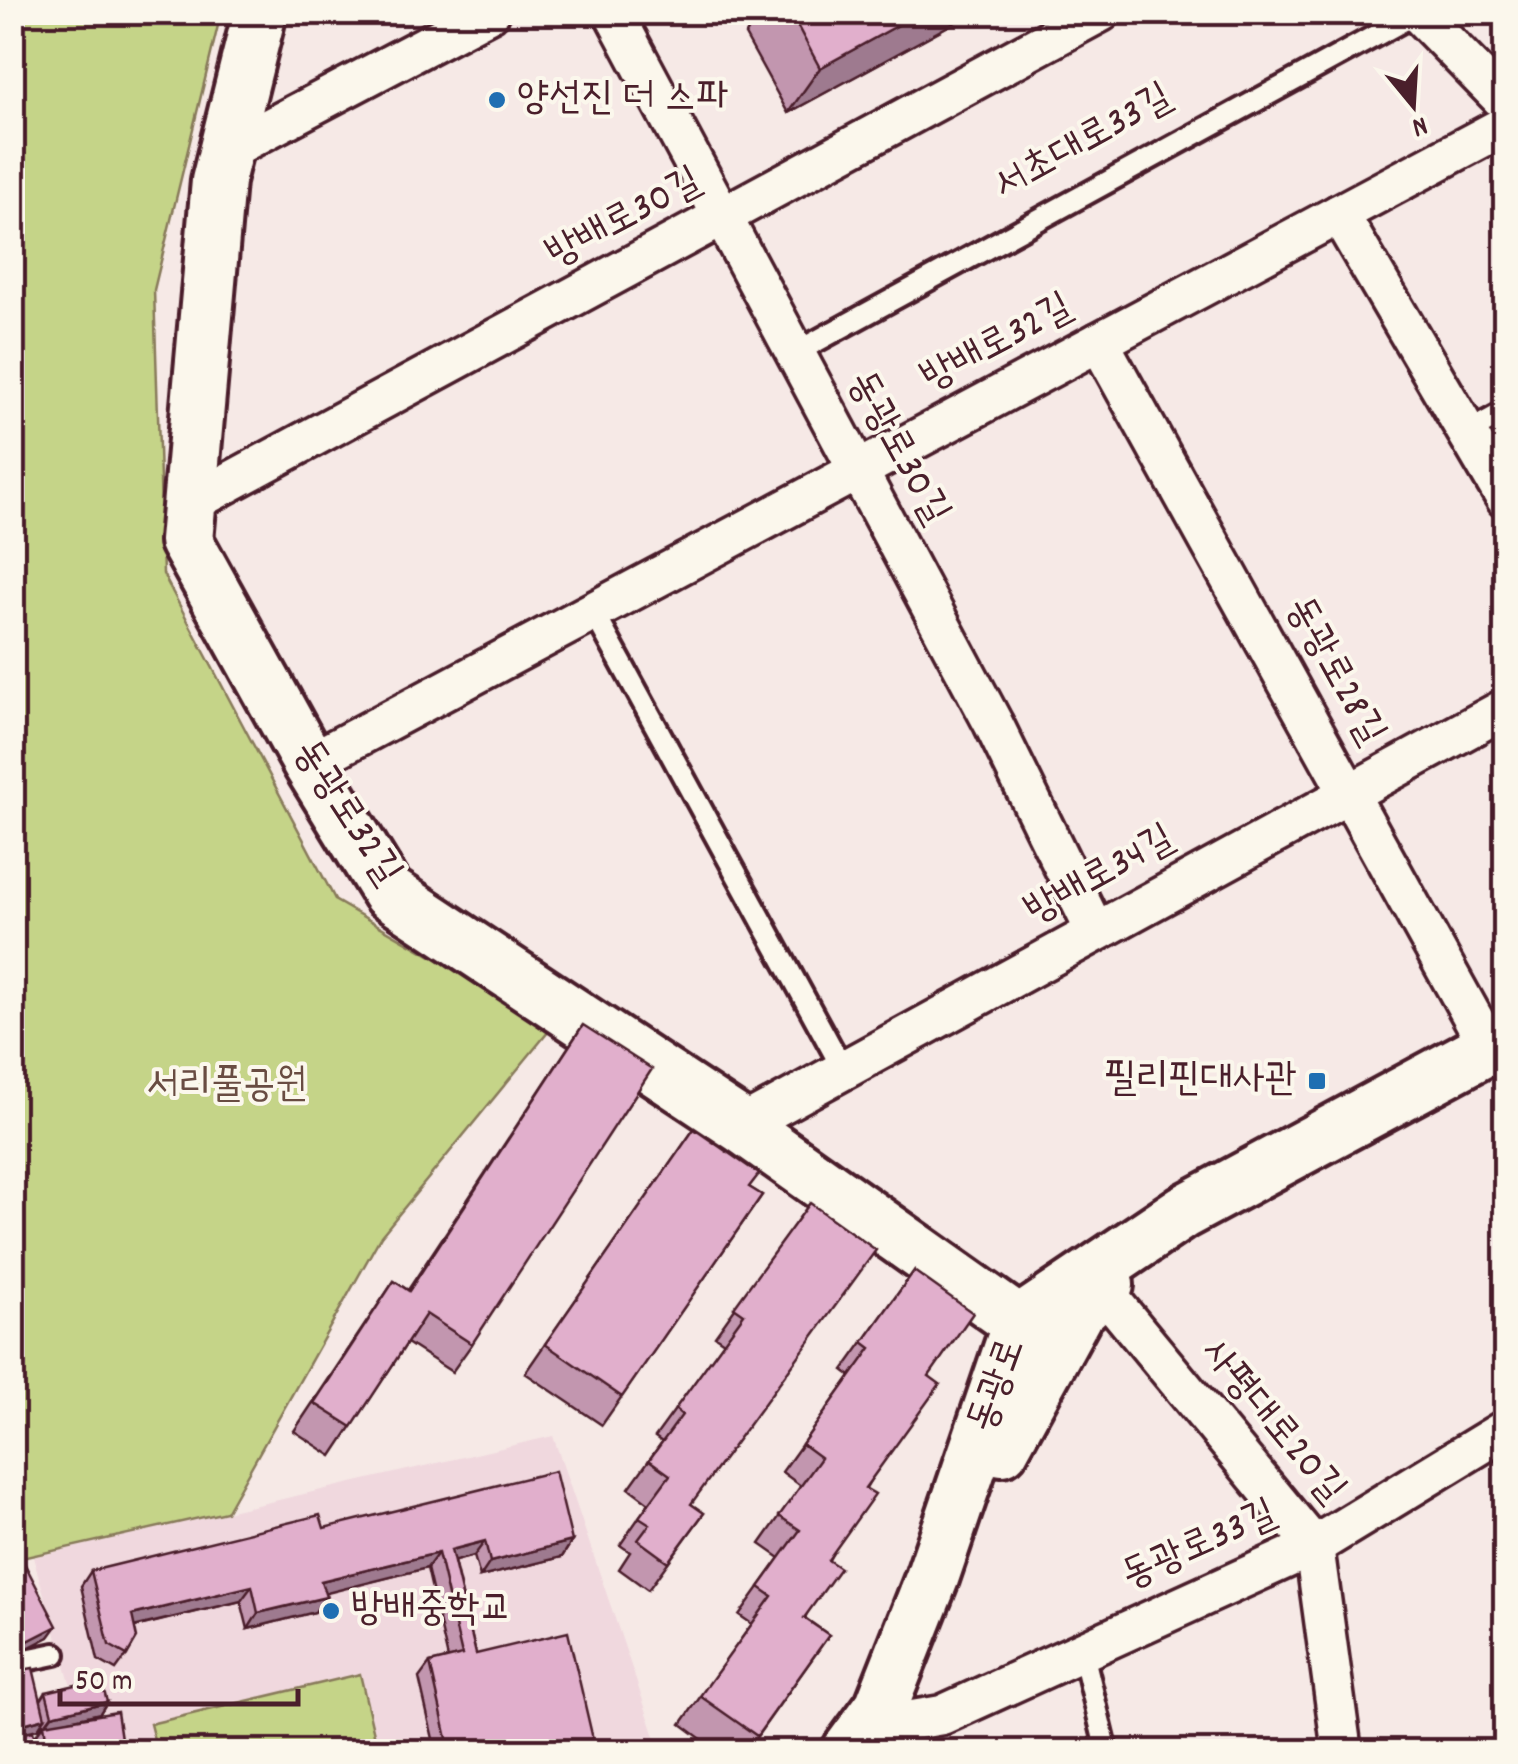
<svg xmlns="http://www.w3.org/2000/svg" width="1518" height="1764" viewBox="0 0 1518 1764" font-family="Dekko,'Poor Story',sans-serif">
	<style>
		.built { fill: #f0d8de }
		.green { fill: #c5d488; stroke: #887a5a; stroke-width: 2.5 }
		.lines { fill: none; stroke-linecap: round; stroke-linejoin: round }
		.lane-casing { stroke: #4a1f2b; stroke-width: 28 }
		.street-casing { stroke: #4a1f2b; stroke-width: 45 }
		.secondary-casing { stroke: #4a1f2b; stroke-width: 60 }
		.lane { stroke: #fbf7ec; stroke-width: 20 }
		.street { stroke: #fbf7ec; stroke-width: 38 }
		.secondary { stroke: #fbf7ec; stroke-width: 52 }
		.wall { fill: #c296af; stroke: #4a1f2b; stroke-width: 2.5 }
		.shaded-wall { fill: #9e7a8f; stroke: #4a1f2b; stroke-width: 2.5 }
		.building { fill: #e1afcc; stroke: #4a1f2b; stroke-width: 2.5 }
		.poi-dot { fill: #1f6fb2; stroke: #fbf7ec; stroke-width: 4 }
		.labels { text-anchor: middle; dominant-baseline: central; stroke-width: 8; stroke-linejoin: round; paint-order: stroke }
		.poi-label { font-size: 40px; fill: #4a1f2b; stroke: #fbf7ec; text-anchor: start }
		.street-label { font-size: 40px; fill: #4a1f2b; stroke: #fbf7ec }
		.park-label { font-size: 40px; fill: #694c42; stroke: #fbf7ec }
	</style>
	<rect width="100%" height="100%" fill="#f6e9e6"/>
	<filter id="ink" filterUnits="userSpaceOnUse"><feTurbulence type="fractalNoise" baseFrequency=".01" numOctaves="2"/><feDisplacementMap in="SourceGraphic" scale="20" xChannelSelector="R" yChannelSelector="G"/><feConvolveMatrix kernelMatrix="1 2 1 2 8 2 1 2 1" color-interpolation-filters="sRGB"/></filter>
	<g filter="url(#ink)">
		<path class="built" d="M 553,1436 L 660,1751 L 121,1751 L 92,1682 L 70,1683 L 33,1557 Z"/>
		<g class="green">
			<path d="M 12,13 L 221,13 L 154,290 L 163,574 L 336,901 L 553,1026 L 381,1236 L 226,1512 L 13,1560 Z"/>
			<path d="M 360,1674 L 378,1751 L 157,1751 L 150,1724 Z"/>
		</g>
		<g class="lines">
			<defs>
				<g id="lane">
					<path d="M 793,354 L 1417,13"/>
					<path d="M 1468,432 L 1506,411"/>
					<path d="M 593,611 L 844,1071"/>
					<path d="M 1082,1649 L 1107,1752"/>
					<path d="M 12,1663 L 55,1654"/>
				</g>
				<g id="street">
					<path d="M 613,12 L 993,723 L 1095,931"/>
					<path d="M 1417,12 L 1506,103"/>
					<path d="M 226,151 L 490,12"/>
					<path d="M 1339,214 L 1506,499"/>
					<path d="M 1099,342 L 1489,1047"/>
					<path d="M 189,504 L 1101,12"/>
					<path d="M 309,763 L 1506,125"/>
					<path d="M 741,1126 L 1506,708"/>
					<path d="M 1102,1289 L 1314,1546 L 1342,1752"/>
					<path d="M 869,1740 L 866,1728 L 942,1715 L 1314,1546 L 1506,1429"/>
				</g>
				<g id="secondary">
					<path d="M 260,12 L 218,181 L 186,541 L 309,763 L 388,892 L 741,1126 L 1019,1323"/>
					<path d="M 1002,1449 L 1077,1312 L 1107,1285"/>
					<path d="M 848,1752 L 881,1707 L 932,1578 L 1019,1323 L 1183,1212 L 1506,1038"/>
				</g>
			</defs>
			<use href="#lane" class="lane-casing"/>
			<use href="#street" class="street-casing"/>
			<use href="#secondary" class="secondary-casing"/>
			<use href="#lane" class="lane"/>
			<use href="#street" class="street"/>
			<use href="#secondary" class="secondary"/>
		</g>
		<g class="wall">
			<path d="M 761,12 L 974,12 L 788,113 L 745,35 Z"/>
			<path d="M 583,1025 L 472,1344 L 452,1372 L 407,1343 L 332,1456 L 294,1431 L 394,1281 L 408,1290 Z"/>
			<path d="M 694,1129 L 749,1187 L 762,1195 L 602,1425 L 525,1373 Z"/>
			<path d="M 810,1203 L 691,1504 L 704,1513 L 648,1590 L 619,1569 L 630,1552 L 620,1545 L 649,1503 L 629,1488 L 662,1442 L 655,1437 L 724,1342 L 715,1336 Z"/>
			<path d="M 914,1271 L 929,1376 L 866,1488 L 829,1560 L 805,1618 L 829,1635 L 746,1752 L 719,1752 L 681,1724 L 752,1624 L 739,1615 L 780,1558 L 760,1544 L 801,1486 L 782,1472 L 851,1376 L 843,1370 Z"/>
			<path d="M 324,1528 L 572,1541 L 562,1557 L 480,1577 L 474,1556 L 454,1561 L 476,1654 L 596,1752 L 436,1752 L 419,1678 L 430,1663 L 448,1659 L 427,1568 L 324,1593 L 326,1597 L 315,1612 L 248,1629 L 241,1601 L 135,1627 L 127,1655 L 116,1670 L 98,1660 L 81,1586 L 91,1571 Z"/>
			<path d="M 12,1672 L 41,1700 L 46,1692 L 107,1702 L 100,1713 L 70,1720 L 123,1752 L 12,1752 L 34,1738 L 44,1724 L 43,1722 L 38,1729 L 12,1735 Z"/>
		</g>
		<g class="shaded-wall">
			<path d="M 346,12 L 370,12 L 366,18 Z"/>
			<path d="M 922,12 L 974,12 L 788,113 L 820,68 Z"/>
			<path d="M 485,1541 L 474,1556 L 441,1565 L 451,1550 Z"/>
			<path d="M 572,1541 L 562,1557 L 480,1577 L 490,1562 Z"/>
			<path d="M 438,1553 L 427,1568 L 311,1597 L 321,1581 Z"/>
			<path d="M 252,1586 L 241,1601 L 121,1630 L 132,1615 Z"/>
			<path d="M 326,1597 L 315,1612 L 248,1629 L 258,1613 Z"/>
			<path d="M 57,1626 L 49,1637 L 12,1656 L 14,1648 Z"/>
			<path d="M 107,1702 L 100,1713 L 44,1726 L 52,1715 Z"/>
			<path d="M 45,1718 L 38,1729 L 12,1735 L 12,1727 Z"/>
		</g>
		<g class="building">
			<path d="M 790,12 L 922,12 L 820,68 Z"/>
			<path d="M 583,1025 L 652,1069 L 472,1344 L 426,1314 L 352,1427 L 314,1403 L 394,1281 L 409,1291 Z"/>
			<path d="M 694,1129 L 759,1174 L 749,1187 L 762,1195 L 622,1397 L 545,1344 Z"/>
			<path d="M 810,1203 L 876,1250 L 691,1504 L 704,1513 L 668,1562 L 638,1540 L 650,1524 L 639,1517 L 670,1475 L 649,1460 L 682,1415 L 675,1409 L 744,1314 L 734,1307 Z"/>
			<path d="M 914,1271 L 973,1313 L 929,1376 L 940,1384 L 865,1488 L 875,1494 L 828,1560 L 840,1568 L 804,1618 L 829,1635 L 757,1736 L 700,1696 L 772,1596 L 759,1587 L 800,1530 L 779,1516 L 821,1458 L 802,1444 L 871,1348 L 863,1342 Z"/>
			<path d="M 555,1471 L 572,1541 L 490,1562 L 485,1541 L 451,1550 L 476,1654 L 568,1632 L 596,1752 L 450,1752 L 430,1663 L 462,1655 L 438,1553 L 321,1581 L 326,1597 L 258,1613 L 252,1586 L 132,1615 L 137,1638 L 127,1655 L 109,1645 L 91,1571 L 320,1515 L 324,1528 Z"/>
			<path d="M 19,1553 L 57,1626 L 14,1648 L 12,1646 L 12,1556 Z"/>
			<path d="M 33,1668 L 45,1718 L 12,1727 L 12,1672 Z"/>
			<path d="M 101,1679 L 107,1702 L 52,1715 L 46,1692 Z"/>
			<path d="M 117,1712 L 123,1752 L 48,1752 L 44,1724 Z"/>
			<path d="M 33,1731 L 38,1752 L 12,1752 L 12,1736 Z"/>
		</g>
	</g>
	<g class="poi-dot">
		<circle cx="497" cy="100" r="10"/>
		<rect x="1307" y="1071" width="20" height="20" rx="5"/>
		<circle cx="331" cy="1611" r="10"/>
	</g>
	<g class="labels">
		<g class="poi-label">
			<text x="517" y="100">양선진 더 스파</text>
			<text x="1297" y="1081" text-anchor="end">필리핀대사관</text>
			<text x="351" y="1611">방배중학교</text>
		</g>
		<g class="street-label">
			<text transform="translate(1084 144) rotate(-29)">서초대로33길</text>
			<text transform="translate(625 220) rotate(-28)">방배로30길</text>
			<text transform="translate(998 345) rotate(-28)">방배로32길</text>
			<text transform="translate(896 449) rotate(61)">동광로30길</text>
			<text transform="translate(1333 672) rotate(61)">동광로28길</text>
			<text transform="translate(345 814) rotate(57)">동광로32길</text>
			<text transform="translate(1101 877) rotate(-29)">방배로34길</text>
			<text transform="translate(999 1386) rotate(-70)">동광로</text>
			<text transform="translate(1271 1423) rotate(50)">사평대로20길</text>
			<text transform="translate(1200 1547) rotate(-24)">동광로33길</text>
		</g>
		<g class="park-label">
			<text x="227" y="1087">서리풀공원</text>
		</g>
	</g>
	<rect width="1518" height="1764" fill="none" stroke="#fbf7ec" stroke-width="50"/>
	<rect x="25" y="25" width="1468" height="1714" fill="none" stroke="#4a1f2b" stroke-width="4" filter="url(#ink)"/>
	<g transform="translate(1413 105) rotate(162)" stroke="#fbf7ec" stroke-width="8" paint-order="stroke">
	<path d="M0-8L18 38L0 25L-18 38Z" fill="#4a1f2b"/>
	<text y="-15" font-size="28" font-weight="bold" text-anchor="middle" fill="#4a1f2b">N</text>
	</g>
	<path d="M60 1689v15h238v-15" fill="none" stroke="#4a1f2b" stroke-width="5"/>
	<text x="75" y="1689" font-size="30" fill="#4a1f2b" stroke="#fbf7ec" stroke-width="8" paint-order="stroke">50 m</text>
</svg>
